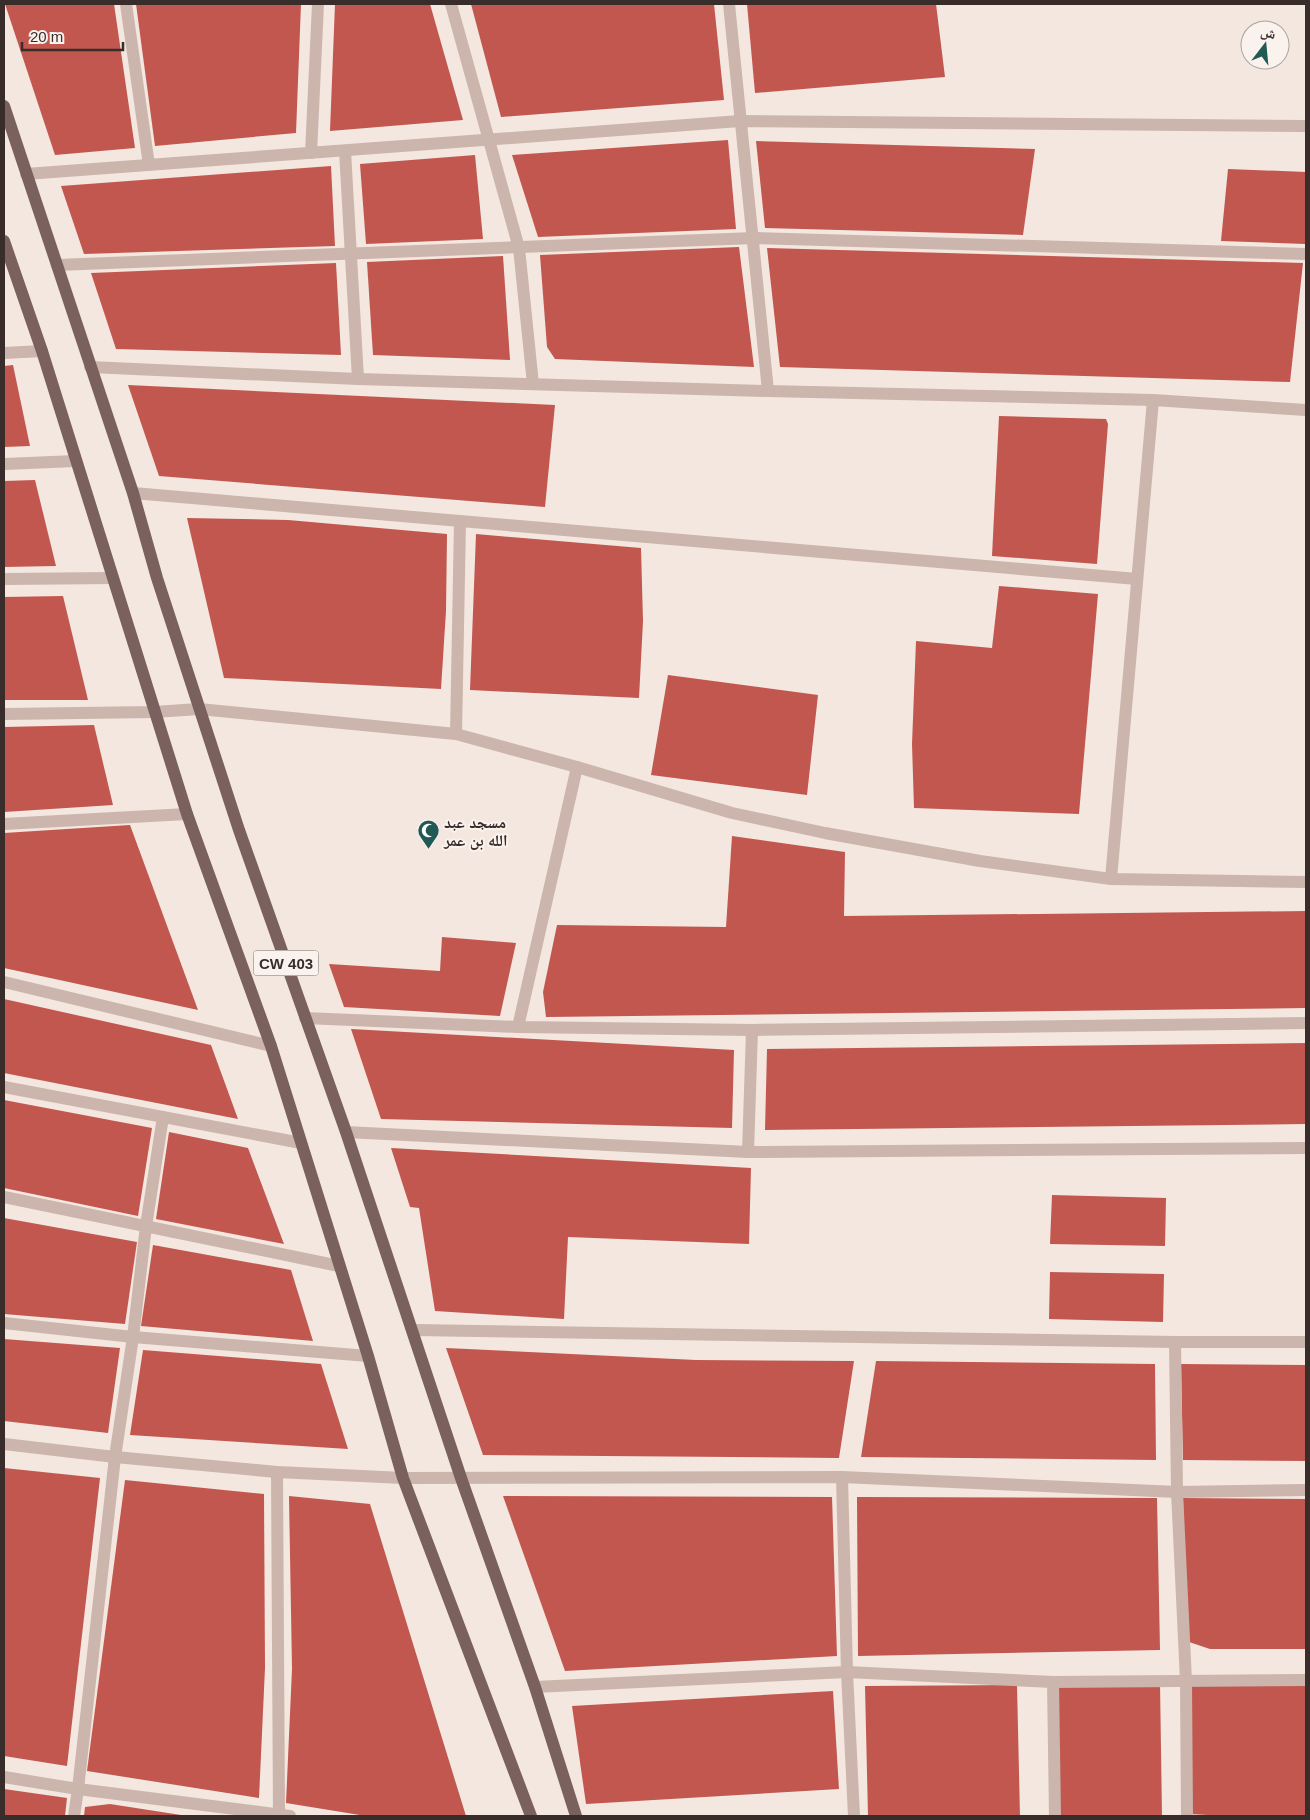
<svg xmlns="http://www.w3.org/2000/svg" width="1310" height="1820" viewBox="0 0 1310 1820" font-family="Helvetica,'Noto Naskh Arabic',sans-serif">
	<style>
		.building { fill: #c2574f }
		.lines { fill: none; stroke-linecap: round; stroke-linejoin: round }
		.minor { stroke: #cbb5ac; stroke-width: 12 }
		.major { stroke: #7a615d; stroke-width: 12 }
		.labels { text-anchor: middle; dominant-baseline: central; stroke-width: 4; stroke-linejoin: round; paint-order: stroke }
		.shield { fill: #faf2ed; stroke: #736865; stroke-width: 1 }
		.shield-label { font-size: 15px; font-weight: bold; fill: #392d2b }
		.poi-label { font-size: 16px; font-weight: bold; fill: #392d2b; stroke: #faf2ed; text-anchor: start }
	</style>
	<rect width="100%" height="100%" fill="#f3e7e0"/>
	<g class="building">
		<path d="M 5,4 L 114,4 L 135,148 L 55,155 Z"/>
		<path d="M 136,4 L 301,4 L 296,133 L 155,146 Z"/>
		<path d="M 335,4 L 430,4 L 463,120 L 330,131 Z"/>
		<path d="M 471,4 L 714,4 L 724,100 L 501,117 Z"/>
		<path d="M 747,4 L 936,4 L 945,77 L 755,93 Z"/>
		<path d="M 728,140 L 736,229 L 538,237 L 512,155 Z"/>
		<path d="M 756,141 L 1035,149 L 1023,235 L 765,228 Z"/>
		<path d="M 475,155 L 483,239 L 366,244 L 360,164 Z"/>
		<path d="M 331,166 L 335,246 L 84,254 L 61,186 Z"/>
		<path d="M 1228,169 L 1306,172 L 1305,244 L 1221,241 Z"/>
		<path d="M 739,247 L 754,367 L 555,359 L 547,347 L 540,255 Z"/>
		<path d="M 767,248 L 1303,263 L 1290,382 L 780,367 Z"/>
		<path d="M 503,256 L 510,360 L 373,355 L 367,262 Z"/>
		<path d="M 336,263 L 341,355 L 116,349 L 91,273 Z"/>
		<path d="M 13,365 L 30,446 L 4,447 L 4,366 Z"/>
		<path d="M 128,385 L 555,405 L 545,507 L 159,476 Z"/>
		<path d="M 999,416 L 1106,419 L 1108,424 L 1097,564 L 992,556 Z"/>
		<path d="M 35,480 L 56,566 L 4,567 L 4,481 Z"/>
		<path d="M 187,518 L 288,520 L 447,534 L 446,611 L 441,689 L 224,678 Z"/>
		<path d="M 476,534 L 641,548 L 643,621 L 639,698 L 470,690 Z"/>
		<path d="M 999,586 L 1098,594 L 1079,814 L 914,808 L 912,744 L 916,641 L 992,648 Z"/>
		<path d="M 63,596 L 88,700 L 4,700 L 4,597 Z"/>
		<path d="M 668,675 L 818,695 L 807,795 L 651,775 Z"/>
		<path d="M 94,725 L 113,805 L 4,812 L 4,727 Z"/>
		<path d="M 130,825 L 198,1010 L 4,968 L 4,833 Z"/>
		<path d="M 732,836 L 845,852 L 844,916 L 1306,911 L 1306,1008 L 546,1017 L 543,992 L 557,925 L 726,927 Z"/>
		<path d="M 442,937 L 516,943 L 500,1016 L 344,1007 L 329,964 L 440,971 Z"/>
		<path d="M 4,999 L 211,1045 L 238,1119 L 4,1073 Z"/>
		<path d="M 351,1029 L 734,1050 L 732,1128 L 381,1119 Z"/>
		<path d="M 1306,1043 L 1306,1124 L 765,1130 L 767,1049 Z"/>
		<path d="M 4,1100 L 152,1128 L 138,1216 L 4,1188 Z"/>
		<path d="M 169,1132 L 248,1148 L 284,1244 L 156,1219 Z"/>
		<path d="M 391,1148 L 751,1168 L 749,1244 L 568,1237 L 564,1319 L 435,1311 L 419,1208 L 410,1207 Z"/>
		<path d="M 1052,1195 L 1166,1198 L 1165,1246 L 1050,1244 Z"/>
		<path d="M 4,1218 L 137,1242 L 125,1324 L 4,1314 Z"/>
		<path d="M 153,1245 L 291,1270 L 313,1341 L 141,1326 Z"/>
		<path d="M 1050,1272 L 1164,1274 L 1163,1322 L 1049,1319 Z"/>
		<path d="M 4,1339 L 120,1348 L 108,1433 L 4,1421 Z"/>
		<path d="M 446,1348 L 696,1360 L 854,1361 L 839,1458 L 483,1455 Z"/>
		<path d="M 143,1350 L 321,1364 L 348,1449 L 130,1435 Z"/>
		<path d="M 876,1361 L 1155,1364 L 1156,1460 L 861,1457 Z"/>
		<path d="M 1181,1364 L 1306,1365 L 1306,1461 L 1183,1460 Z"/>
		<path d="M 4,1468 L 100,1478 L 67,1766 L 4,1756 Z"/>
		<path d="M 125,1480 L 264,1494 L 265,1668 L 259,1798 L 87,1771 Z"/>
		<path d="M 289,1496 L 370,1504 L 466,1816 L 366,1816 L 286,1803 L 292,1669 Z"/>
		<path d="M 503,1496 L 832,1497 L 837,1656 L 565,1671 Z"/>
		<path d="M 857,1497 L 1157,1498 L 1160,1650 L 858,1656 Z"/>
		<path d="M 1183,1498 L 1306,1499 L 1306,1649 L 1210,1649 L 1186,1641 Z"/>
		<path d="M 1306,1682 L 1306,1816 L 1227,1816 L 1189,1814 L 1187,1683 Z"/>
		<path d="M 1160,1683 L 1162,1816 L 1050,1816 L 1049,1685 Z"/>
		<path d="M 1017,1685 L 1020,1816 L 868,1816 L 865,1686 Z"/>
		<path d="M 833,1691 L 839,1789 L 586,1804 L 572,1706 Z"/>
		<path d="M 4,1789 L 67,1798 L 65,1816 L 4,1816 Z"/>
		<path d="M 110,1804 L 181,1815 L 181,1816 L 84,1816 L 85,1807 Z"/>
	</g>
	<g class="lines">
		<g class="minor">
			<path d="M 126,4 L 149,165"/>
			<path d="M 451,4 L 519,248 L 533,384"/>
			<path d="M 729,4 L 768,391"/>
			<path d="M 345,151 L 358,379"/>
			<path d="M 311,153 L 318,4"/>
			<path d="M 26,174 L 740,121 L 1306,126"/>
			<path d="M 57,265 L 754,238 L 1306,254"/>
			<path d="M 4,353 L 42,351"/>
			<path d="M 90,367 L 358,379 L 768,391 L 1153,400 L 1306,410"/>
			<path d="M 4,464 L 76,461"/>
			<path d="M 133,493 L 1137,579"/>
			<path d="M 4,579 L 113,578"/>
			<path d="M 4,714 L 154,712 L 199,709 L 456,734 L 577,767 L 732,813 L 825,833 L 980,861 L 1111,879 L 1306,882"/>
			<path d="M 456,734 L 460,521"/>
			<path d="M 4,824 L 187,814"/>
			<path d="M 1111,879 L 1153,400"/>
			<path d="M 4,982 L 271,1046"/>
			<path d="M 305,1018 L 518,1027 L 752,1030 L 1306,1023"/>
			<path d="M 518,1027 L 577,767"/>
			<path d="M 4,1087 L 301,1143"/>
			<path d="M 346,1132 L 748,1152 L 1306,1148"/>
			<path d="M 748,1152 L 752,1030"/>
			<path d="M 4,1197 L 339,1266"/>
			<path d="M 4,1323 L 133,1337 L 368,1356"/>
			<path d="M 413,1330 L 1175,1342 L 1306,1342"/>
			<path d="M 1175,1342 L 1177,1492 L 1186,1681 L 1187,1816"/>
			<path d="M 4,1444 L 115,1457 L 277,1472 L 403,1478 L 842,1477 L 1177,1492 L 1306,1490"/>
			<path d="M 277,1472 L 279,1816"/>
			<path d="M 842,1477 L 847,1672 L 854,1816"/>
			<path d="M 1053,1682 L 1055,1816"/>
			<path d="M 535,1687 L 847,1672 L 1053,1682 L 1306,1680"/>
			<path d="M 4,1777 L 78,1789 L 290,1816"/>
			<path d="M 74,1816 L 78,1789 L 115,1457 L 133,1337 L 146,1226 L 163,1117"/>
		</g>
		<g class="major">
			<path d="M 4,106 L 133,493 L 157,578 L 239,830 L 346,1132 L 461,1478 L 535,1687 L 576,1816"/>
			<path d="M 4,241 L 42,351 L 187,814 L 271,1046 L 368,1356 L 403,1478 L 531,1816"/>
		</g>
	</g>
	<defs>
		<symbol id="mosque-pin" viewBox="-11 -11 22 30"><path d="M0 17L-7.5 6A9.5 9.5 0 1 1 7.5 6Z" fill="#215a54" stroke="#faf2ed"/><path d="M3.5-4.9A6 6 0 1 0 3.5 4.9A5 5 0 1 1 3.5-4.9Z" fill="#fff"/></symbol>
	</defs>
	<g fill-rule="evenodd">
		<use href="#mosque-pin" x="416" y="818" width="25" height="34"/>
	</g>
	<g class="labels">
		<rect class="shield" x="253.5" y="950.5" width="65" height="25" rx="4"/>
		<g class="shield-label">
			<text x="286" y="963">CW 403</text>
		</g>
		<g class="poi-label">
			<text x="444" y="822">مسجد عبد<tspan x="444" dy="18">الله بن عمر</tspan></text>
		</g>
	</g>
	<rect width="1310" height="1820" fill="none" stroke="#392d2b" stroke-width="10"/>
	<g transform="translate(1265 45) rotate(16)"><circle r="24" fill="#faf2ed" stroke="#ada39f"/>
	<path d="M0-4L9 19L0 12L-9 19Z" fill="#215a54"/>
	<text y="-8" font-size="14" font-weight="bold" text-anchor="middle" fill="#392d2b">ش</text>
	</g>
	<path d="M22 42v8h101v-8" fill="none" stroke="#392d2b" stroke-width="2.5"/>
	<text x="30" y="42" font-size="15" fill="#392d2b" stroke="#faf2ed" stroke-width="4" paint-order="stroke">20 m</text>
</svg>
